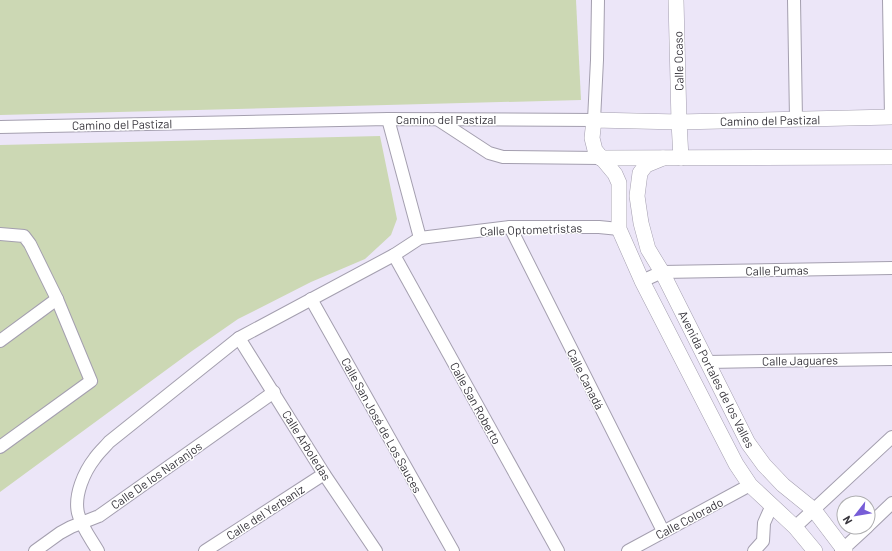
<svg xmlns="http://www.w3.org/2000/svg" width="892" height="551" viewBox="0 0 892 551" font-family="Barlow,sans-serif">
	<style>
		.green { fill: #ccd8b4 }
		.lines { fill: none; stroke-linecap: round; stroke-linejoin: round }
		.minor-casing { stroke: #a49faf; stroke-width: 14 }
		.tertiary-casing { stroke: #a49faf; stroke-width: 16 }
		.minor { stroke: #fff; stroke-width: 12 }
		.tertiary { stroke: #fff; stroke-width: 15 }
		.labels { text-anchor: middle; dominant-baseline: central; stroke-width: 3; stroke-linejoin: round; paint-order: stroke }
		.street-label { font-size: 12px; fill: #38363d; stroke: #fff }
	</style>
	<rect width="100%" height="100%" fill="#ece6f8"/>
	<g class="green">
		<path d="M 0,0 L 576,0 L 581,100 L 0,115 Z"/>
		<path d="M 380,136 L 397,219 L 391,235 L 365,259 L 311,282 L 238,319 L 192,351 L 0,492 L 0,145 Z"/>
	</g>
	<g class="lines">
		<defs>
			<g id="minor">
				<path d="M 794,0 L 796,119"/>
				<path d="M 889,0 L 891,117"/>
				<path d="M 388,119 L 420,238"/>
				<path d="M 437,119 L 489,153 L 503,157 L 600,158"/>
				<path d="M 0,127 L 388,119 L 594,120 L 597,60 L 598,0"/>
				<path d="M 510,227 L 663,531"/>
				<path d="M 0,234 L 24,236 L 30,244 L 57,299 L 91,381 L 0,447"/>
				<path d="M 394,255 L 558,551"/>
				<path d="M 642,281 L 662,272 L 892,268"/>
				<path d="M 311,299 L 453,551"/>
				<path d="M 239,338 L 324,474 L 376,551"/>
				<path d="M 0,341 L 57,299"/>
				<path d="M 708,362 L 892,359"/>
				<path d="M 868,526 L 892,503"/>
				<path d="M 795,527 L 892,437"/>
				<path d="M 35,551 L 60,533 L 71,527 L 99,516 L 274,392"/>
				<path d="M 98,551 C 91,539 81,526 78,513 C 74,495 84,472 95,458 C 99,452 105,447 109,442 L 239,338 L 394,255 L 420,238 L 510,227 L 599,227 L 619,229"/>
				<path d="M 205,551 L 324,474"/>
				<path d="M 628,551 L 750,485"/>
				<path d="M 754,551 L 763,541 L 764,523 L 772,505"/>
				<path d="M 841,551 L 867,527"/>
			</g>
			<g id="tertiary">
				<path d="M 676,0 L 679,122 L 681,158"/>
				<path d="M 600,158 L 892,157"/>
				<path d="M 663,158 L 646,165 L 640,173 L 637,196 L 641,223 L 648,249 L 662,272 L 748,443 L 764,465 L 783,485 L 814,510 L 845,551"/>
				<path d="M 815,551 L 795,527 L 750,485 L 736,464 L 719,431 L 642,281 L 619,229 L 619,183 L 615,174 L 595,150 L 592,138 L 594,120 L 679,122 L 892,117"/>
			</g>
		</defs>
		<use href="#minor" class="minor-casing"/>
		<use href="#tertiary" class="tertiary-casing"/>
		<use href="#minor" class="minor"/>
		<use href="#tertiary" class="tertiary"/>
	</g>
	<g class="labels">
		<g class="street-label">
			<text transform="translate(678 61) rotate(-91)">Calle Ocaso</text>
			<text x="446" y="119">Camino del Pastizal</text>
			<text transform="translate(770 120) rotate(-1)">Camino del Pastizal</text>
			<text transform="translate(122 124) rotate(-1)">Camino del Pastizal</text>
			<text transform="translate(531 229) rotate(-2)">Calle Optometristas</text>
			<text transform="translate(777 270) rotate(-1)">Calle Pumas</text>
			<text transform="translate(800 360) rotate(-1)">Calle Jaguares</text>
			<text transform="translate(586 379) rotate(63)">Calle Canadá</text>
			<text transform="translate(717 379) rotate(63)">Avenida Portales de los Valles</text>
			<text transform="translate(476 403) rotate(61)">Calle San Roberto</text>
			<text transform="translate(382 425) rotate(61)">Calle San José de Los Sauces</text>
			<text transform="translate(307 445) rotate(58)">Calle Arboledas</text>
			<text transform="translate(156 475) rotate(-35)">Calle De los Naranjos</text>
			<text transform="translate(265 512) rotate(-33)">Calle del Yerbaniz</text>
			<text transform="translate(689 518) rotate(-28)">Calle Colorado</text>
		</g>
	</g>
	<g transform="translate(856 515) rotate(239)"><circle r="19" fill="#ffffff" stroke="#afafb1"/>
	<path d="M0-3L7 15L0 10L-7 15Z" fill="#775dd7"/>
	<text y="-6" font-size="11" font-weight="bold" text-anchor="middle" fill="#38363d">N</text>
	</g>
</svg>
